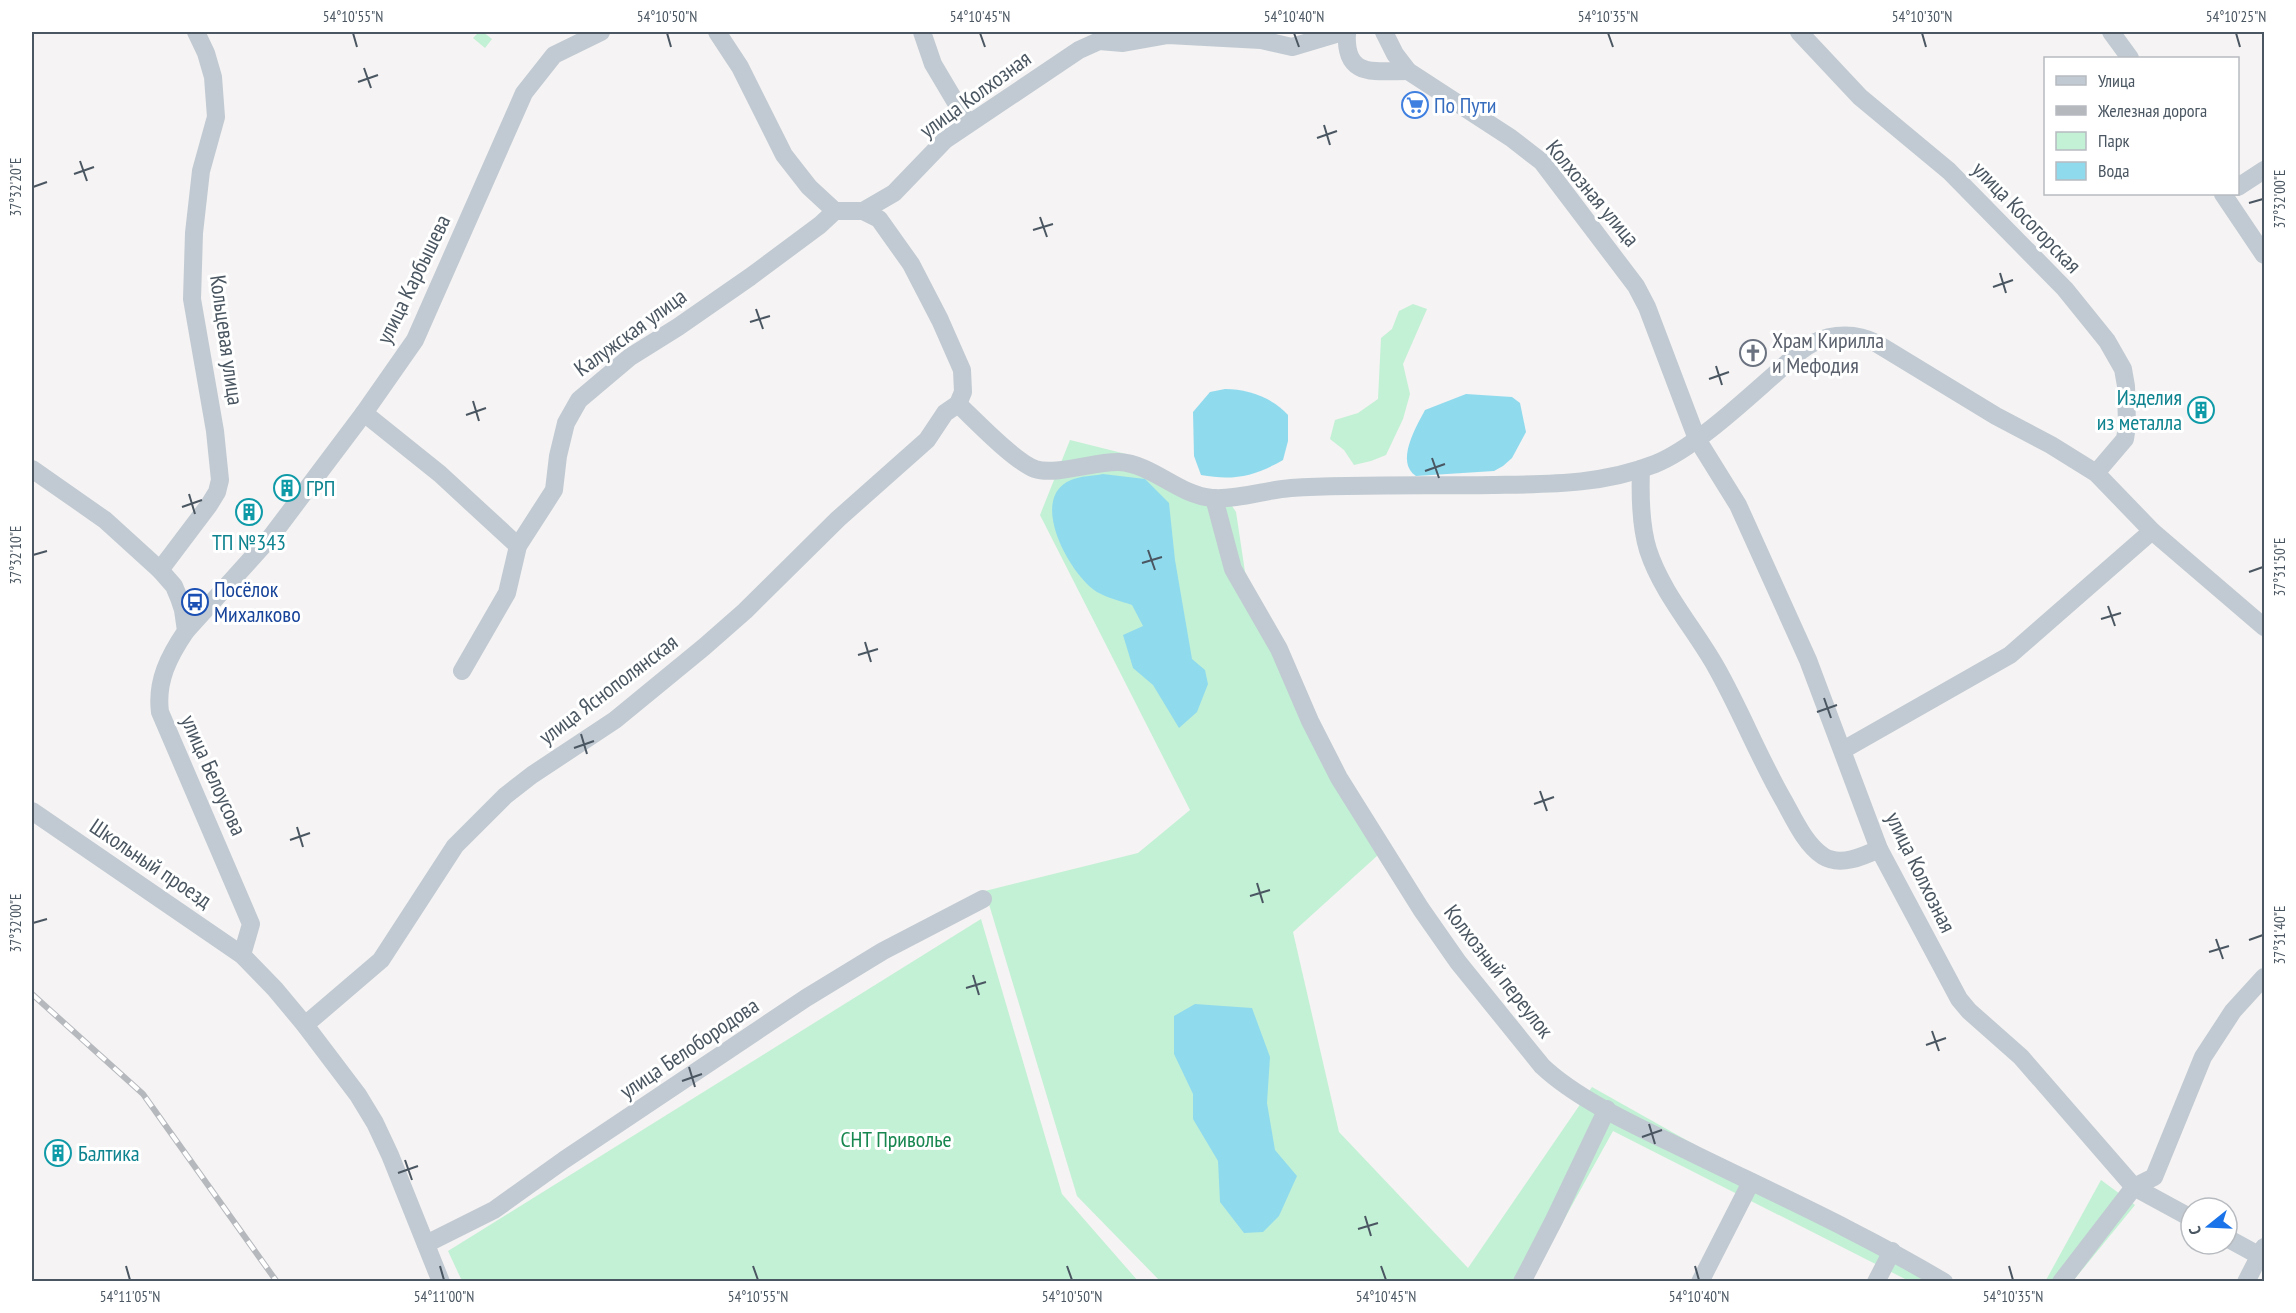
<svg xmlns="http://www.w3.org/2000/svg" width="2296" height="1313" viewBox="0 0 2296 1313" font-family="'PT Sans Narrow',sans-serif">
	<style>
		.green { fill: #c3f1d5 }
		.water { fill: #90daee }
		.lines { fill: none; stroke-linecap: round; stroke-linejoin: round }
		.minor { stroke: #c1cad2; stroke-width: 18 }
		.rail-casing { stroke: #b5b8bd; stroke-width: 6 }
		.rail { stroke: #fff; stroke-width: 4; stroke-dasharray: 11; stroke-linecap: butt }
		.ticks { fill: none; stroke: #4a5661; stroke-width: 2 }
		.labels { text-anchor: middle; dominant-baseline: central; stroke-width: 6; stroke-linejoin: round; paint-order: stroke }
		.street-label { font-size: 22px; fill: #4a5661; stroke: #fff }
		.shop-label { font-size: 22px; fill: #366cbe; stroke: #fff; text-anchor: start }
		.worship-label { font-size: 22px; fill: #5b616d; stroke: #fff; text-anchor: start }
		.culture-label { font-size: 22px; fill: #0d838f; stroke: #fff; text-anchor: start }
		.transit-label { font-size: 22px; fill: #164399; stroke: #fff; text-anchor: start }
		.park-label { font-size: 22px; fill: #17864f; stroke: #fff }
		.neatline { fill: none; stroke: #4a5661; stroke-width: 2 }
		.ticks-label { font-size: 15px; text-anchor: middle; fill: #4a5661 }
	</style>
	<rect width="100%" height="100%" fill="#f5f3f3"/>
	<g class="green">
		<path d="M 479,32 L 483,32 L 492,39 L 485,48 L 473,38 Z"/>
		<path d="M 1413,304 L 1427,309 L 1403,364 L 1410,394 L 1403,419 L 1386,455 L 1371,461 L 1354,465 L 1344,450 L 1330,439 L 1335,420 L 1358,413 L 1378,399 L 1381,338 L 1392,329 L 1399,311 Z"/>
		<path d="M 1070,440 L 1126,454 L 1196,503 L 1221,489 L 1236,512 L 1245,572 L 1343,773 L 1388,846 L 1293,932 L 1339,1132 L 1468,1268 L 1592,1087 L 1752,1177 L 1926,1281 L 1909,1281 L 1613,1131 L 1530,1281 L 1160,1281 L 1077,1196 L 985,891 L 1138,853 L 1190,810 L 1040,515 Z"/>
		<path d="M 981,919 L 1062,1194 L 1138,1281 L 462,1281 L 448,1251 Z"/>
		<path d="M 2101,1180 L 2135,1205 L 2073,1281 L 2045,1282 Z"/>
	</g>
	<g class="water">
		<path d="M 1225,389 C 1248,389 1273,398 1288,415 L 1288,441 L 1283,460 C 1255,476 1234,481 1201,475 L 1194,456 L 1193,412 L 1210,392 Z"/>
		<path d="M 1466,394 L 1512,397 L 1520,403 L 1526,432 L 1512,458 L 1503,466 L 1494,471 L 1416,476 C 1395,462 1416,427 1425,410 Z"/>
		<path d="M 1103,474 L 1145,479 L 1169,503 L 1175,560 L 1192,659 L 1205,670 L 1208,684 L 1197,712 L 1179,728 L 1153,685 L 1133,668 L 1123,635 L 1143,626 L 1132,605 C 1121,601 1107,598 1097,592 C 1070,575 1027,498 1071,480 C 1080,476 1093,476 1103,474 Z"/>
		<path d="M 1195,1004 L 1252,1008 L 1270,1057 L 1267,1103 L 1275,1150 L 1297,1176 L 1279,1216 L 1263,1232 L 1244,1233 L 1220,1202 L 1218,1161 L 1193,1119 L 1193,1094 L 1174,1054 L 1174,1016 Z"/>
	</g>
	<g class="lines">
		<g class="minor">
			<path d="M 922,32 L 933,64 L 968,123"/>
			<path d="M 1347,32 C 1344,78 1373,71 1408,71"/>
			<path d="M 1384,32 L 1395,54 L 1408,71 L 1511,138 L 1542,162 L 1636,286 L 1647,307 L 1697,439 L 1738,505 L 1808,660 L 1879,849 L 1959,999 L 1969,1011 L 2021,1057 L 2134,1187 L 2191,1218"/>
			<path d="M 1799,32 L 1860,97 L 1949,171 L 2065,289 L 2107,341 L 2123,369 L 2126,386 L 2127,426 L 2125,439 L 2096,473"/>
			<path d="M 2111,32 L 2130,58"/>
			<path d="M 2238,187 L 2264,170"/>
			<path d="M 2223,194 L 2264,255"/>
			<path d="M 863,211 L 894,193 L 945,140 L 1079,50 L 1099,41 L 1123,43 L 1168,35 L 1261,40 L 1292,47 L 1339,33 L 1347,33"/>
			<path d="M 958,404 C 976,421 1014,461 1035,469 C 1055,476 1096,461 1119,462 C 1153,464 1178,495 1212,498 C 1238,500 1265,490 1291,488 C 1358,484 1425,486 1492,485 C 1549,484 1601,485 1655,464 C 1693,449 1743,402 1775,374 C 1788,363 1798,350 1813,343 C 1833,333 1857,333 1876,343 L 1996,416 L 2051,445 L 2096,473 L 2152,531 L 2264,627"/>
			<path d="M 364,413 L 440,474 L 518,546"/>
			<path d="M 32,469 L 105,520 L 160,570 L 174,586 L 179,598 L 183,610 L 186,631 C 169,656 156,681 160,712 L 251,924 L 242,955"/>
			<path d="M 1641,469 C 1640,495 1640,524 1648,550 C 1662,593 1694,628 1716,667 C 1741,711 1759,758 1784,801 C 1794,819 1805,844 1823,856 C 1840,867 1864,856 1879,849"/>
			<path d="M 1214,498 L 1233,569 L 1279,649 L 1310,721 L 1339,778 L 1421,909 L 1458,962 L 1542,1066 C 1581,1103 1648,1131 1696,1155 C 1780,1196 1864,1234 1944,1282"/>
			<path d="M 160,570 L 209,505 L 217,492 L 220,480 L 215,431 L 192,299 L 194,233 L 201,171 L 216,117 L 213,77 L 206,53 L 196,32"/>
			<path d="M 186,631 L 270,538 L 364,413 L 415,340 L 524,93 L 554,55 L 601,32"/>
			<path d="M 462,671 L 507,593 L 518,546 L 554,490 L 558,456 L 566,423 L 579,400 L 630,357 L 678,327 L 750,277 L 820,225 L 835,211"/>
			<path d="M 1843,750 L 2010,655 L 2152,531"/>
			<path d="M 32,811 L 242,955 L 275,989 L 305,1025 L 358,1095 L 375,1123 L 390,1155 L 441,1282"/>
			<path d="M 305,1025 L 381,960 L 455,846 L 505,796 L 532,775 L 615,720 L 704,647 L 745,611 L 838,519 L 927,440 L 945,413 L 958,404 L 963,392 L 962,370 L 940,320 L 911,264 L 879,219 L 863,211 L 835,211 L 809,187 L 784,155 L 740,67 L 717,32"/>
			<path d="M 2227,1238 L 2260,1256"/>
			<path d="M 426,1244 L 494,1210 L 564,1160 L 806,998 L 883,951 L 983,899"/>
			<path d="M 1522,1282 L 1554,1220 L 1607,1109"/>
			<path d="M 1700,1282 L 1751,1182"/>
			<path d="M 1876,1282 L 1892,1251"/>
			<path d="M 2061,1282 L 2134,1187 L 2154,1177 L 2203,1057 L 2233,1011 L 2264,977"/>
			<path d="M 2246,1282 L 2264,1247"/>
		</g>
		<defs>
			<path id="rail" d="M 32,994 L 143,1094 L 277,1282"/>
		</defs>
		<use href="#rail" class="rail-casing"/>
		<use href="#rail" class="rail"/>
	</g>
	<path class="ticks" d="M 353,33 L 357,47M 667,33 L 671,47M 980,33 L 985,47M 1294,33 L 1299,47M 1608,33 L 1613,47M 1922,33 L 1926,47M 2236,33 L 2240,47M 364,68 L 371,88M 358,82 L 378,75M 1324,125 L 1330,145M 1317,138 L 1337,131M 80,161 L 87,181M 74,174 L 94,167M 33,187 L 47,182M 2249,203 L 2263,199M 1040,217 L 1047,237M 1033,230 L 1053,224M 2000,273 L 2006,293M 1993,287 L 2013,280M 756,309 L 763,329M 750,322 L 770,316M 1716,366 L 1722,385M 1709,379 L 1729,372M 473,401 L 479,421M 466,415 L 486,408M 1432,458 L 1439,478M 1425,471 L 1445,464M 189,494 L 195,514M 182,507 L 202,500M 1148,550 L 1155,570M 33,555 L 47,551M 1142,563 L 1162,557M 2249,572 L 2263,567M 2108,606 L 2115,626M 2101,619 L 2121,613M 865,642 L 871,662M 858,655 L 878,649M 1824,698 L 1831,718M 1817,712 L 1837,705M 581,734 L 587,754M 574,748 L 594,741M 1540,791 L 1547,811M 1534,804 L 1554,797M 297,827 L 303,847M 290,840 L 310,833M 1257,883 L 1263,903M 1250,896 L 1270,890M 33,923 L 47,919M 2216,939 L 2223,959M 2249,940 L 2263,935M 2209,952 L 2229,946M 973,975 L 979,995M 966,988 L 986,982M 1932,1031 L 1939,1051M 1926,1045 L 1946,1038M 689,1067 L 695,1087M 682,1081 L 702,1074M 1649,1124 L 1655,1144M 1642,1137 L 1662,1130M 405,1160 L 412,1180M 398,1173 L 418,1166M 1365,1216 L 1371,1236M 1358,1229 L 1378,1223M 126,1266 L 130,1280M 440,1266 L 444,1280M 753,1266 L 758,1280M 1067,1266 L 1072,1280M 1381,1266 L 1386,1280M 1695,1266 L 1699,1280M 2009,1266 L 2013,1280"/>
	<defs>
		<symbol id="supermarket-ring" viewBox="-11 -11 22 22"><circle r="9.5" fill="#fff" stroke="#3f7fe0" stroke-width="1.5"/><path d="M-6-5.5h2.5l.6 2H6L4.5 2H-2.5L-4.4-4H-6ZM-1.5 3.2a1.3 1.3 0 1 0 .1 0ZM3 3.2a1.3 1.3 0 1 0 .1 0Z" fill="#3f7fe0"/></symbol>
		<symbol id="church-ring" viewBox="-11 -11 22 22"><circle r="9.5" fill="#fff" stroke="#6b7280" stroke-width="1.5"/><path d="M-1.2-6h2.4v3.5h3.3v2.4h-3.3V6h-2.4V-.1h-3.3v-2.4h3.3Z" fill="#6b7280"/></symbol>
		<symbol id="building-ring" viewBox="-11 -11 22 22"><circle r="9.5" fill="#fff" stroke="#0f9aa8" stroke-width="1.5"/><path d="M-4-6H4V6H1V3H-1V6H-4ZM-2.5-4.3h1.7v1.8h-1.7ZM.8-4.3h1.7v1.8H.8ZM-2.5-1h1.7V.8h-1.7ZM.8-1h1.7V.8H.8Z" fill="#0f9aa8"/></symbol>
		<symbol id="bus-ring" viewBox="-11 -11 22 22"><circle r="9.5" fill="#fff" stroke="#1a4fb4" stroke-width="1.5"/><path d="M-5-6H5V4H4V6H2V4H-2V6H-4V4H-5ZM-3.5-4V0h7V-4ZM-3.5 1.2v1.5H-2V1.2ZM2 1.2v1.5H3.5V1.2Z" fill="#1a4fb4"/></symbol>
	</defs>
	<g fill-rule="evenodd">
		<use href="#supermarket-ring" x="1400" y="90" width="30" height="30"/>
		<use href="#church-ring" x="1738" y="338" width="30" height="30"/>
		<use href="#building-ring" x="2186" y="395" width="30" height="30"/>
		<use href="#building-ring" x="272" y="473" width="30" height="30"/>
		<use href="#building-ring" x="234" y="497" width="30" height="30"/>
		<use href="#bus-ring" x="180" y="587" width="30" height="30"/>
		<use href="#building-ring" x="43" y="1138" width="30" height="30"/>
	</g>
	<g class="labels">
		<g class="street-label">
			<text transform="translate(975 94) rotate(-36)">улица Колхозная</text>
			<text transform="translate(1593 193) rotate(50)">Колхозная улица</text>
			<text transform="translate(2027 217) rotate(46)">улица Косогорская</text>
			<text transform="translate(413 279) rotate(-64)">улица Карбышева</text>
			<text transform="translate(630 332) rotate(-36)">Калужская улица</text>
			<text transform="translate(227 340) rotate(82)">Кольцевая улица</text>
			<text transform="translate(608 689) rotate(-37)">улица Яснополянская</text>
			<text transform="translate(214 775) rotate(66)">улица Белоусова</text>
			<text transform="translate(151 863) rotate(34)">Школьный проезд</text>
			<text transform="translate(1921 872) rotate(64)">улица Колхозная</text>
			<text transform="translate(1499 971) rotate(52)">Колхозный переулок</text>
			<text transform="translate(689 1048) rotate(-34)">улица Белобородова</text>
		</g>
		<g class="shop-label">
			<text x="1434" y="105">По Пути</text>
		</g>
		<g class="worship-label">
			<text x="1772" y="340">Храм Кирилла<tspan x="1772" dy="25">и Мефодия</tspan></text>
		</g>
		<g class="culture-label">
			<text x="2182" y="397" text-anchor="end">Изделия<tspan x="2182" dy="25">из металла</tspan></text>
			<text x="306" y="488">ГРП</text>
			<text x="249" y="542" text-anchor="middle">ТП №343</text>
			<text x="78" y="1153">Балтика</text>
		</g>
		<g class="transit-label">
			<text x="214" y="589">Посёлок<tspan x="214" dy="25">Михалково</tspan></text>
		</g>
		<g class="park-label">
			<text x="896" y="1139">СНТ Приволье</text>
		</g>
	</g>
	<rect width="2296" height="1313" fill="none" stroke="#ffffff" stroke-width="66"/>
	<rect x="2044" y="57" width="195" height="138" fill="#ffffff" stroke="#b7bbc0" stroke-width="1.5"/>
	<rect x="2056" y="76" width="30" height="9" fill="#c1cad2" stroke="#b7bbc0" stroke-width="1.5"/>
	<text x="2098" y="87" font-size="18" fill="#4a5661">Улица</text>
	<rect x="2056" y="106" width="30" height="9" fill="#b5b8bd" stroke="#b7bbc0" stroke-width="1.5"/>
	<text x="2098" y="117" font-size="18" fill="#4a5661">Железная дорога</text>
	<rect x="2056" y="132" width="30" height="18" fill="#c3f1d5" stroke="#b7bbc0" stroke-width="1.5"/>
	<text x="2098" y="147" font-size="18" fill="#4a5661">Парк</text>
	<rect x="2056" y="162" width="30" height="18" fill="#90daee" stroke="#b7bbc0" stroke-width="1.5"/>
	<text x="2098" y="177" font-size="18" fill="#4a5661">Вода</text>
	<g transform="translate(2209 1226) rotate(252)"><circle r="28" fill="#ffffff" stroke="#b7bbc0" stroke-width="1.5"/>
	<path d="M0-4.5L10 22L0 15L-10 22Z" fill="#1a73e8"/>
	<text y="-9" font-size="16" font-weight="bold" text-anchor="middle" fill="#4a5661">С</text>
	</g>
	<rect x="33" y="33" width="2230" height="1247" class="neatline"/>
	<g class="ticks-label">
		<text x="353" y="22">54°10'55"N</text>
		<text x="667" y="22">54°10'50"N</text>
		<text x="980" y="22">54°10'45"N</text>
		<text x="1294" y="22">54°10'40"N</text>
		<text x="1608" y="22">54°10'35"N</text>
		<text x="1922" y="22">54°10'30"N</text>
		<text x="2236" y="22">54°10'25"N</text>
		<text transform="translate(16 187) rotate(-90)" y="5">37°32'20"E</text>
		<text transform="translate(2280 199) rotate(-90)" y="5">37°32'00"E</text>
		<text transform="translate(16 555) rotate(-90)" y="5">37°32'10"E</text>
		<text transform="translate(2280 567) rotate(-90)" y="5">37°31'50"E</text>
		<text transform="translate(16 923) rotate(-90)" y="5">37°32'00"E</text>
		<text transform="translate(2280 935) rotate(-90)" y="5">37°31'40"E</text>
		<text x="130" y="1302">54°11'05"N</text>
		<text x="444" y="1302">54°11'00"N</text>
		<text x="758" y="1302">54°10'55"N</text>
		<text x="1072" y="1302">54°10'50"N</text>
		<text x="1386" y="1302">54°10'45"N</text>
		<text x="1699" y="1302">54°10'40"N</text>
		<text x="2013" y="1302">54°10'35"N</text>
	</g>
</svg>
